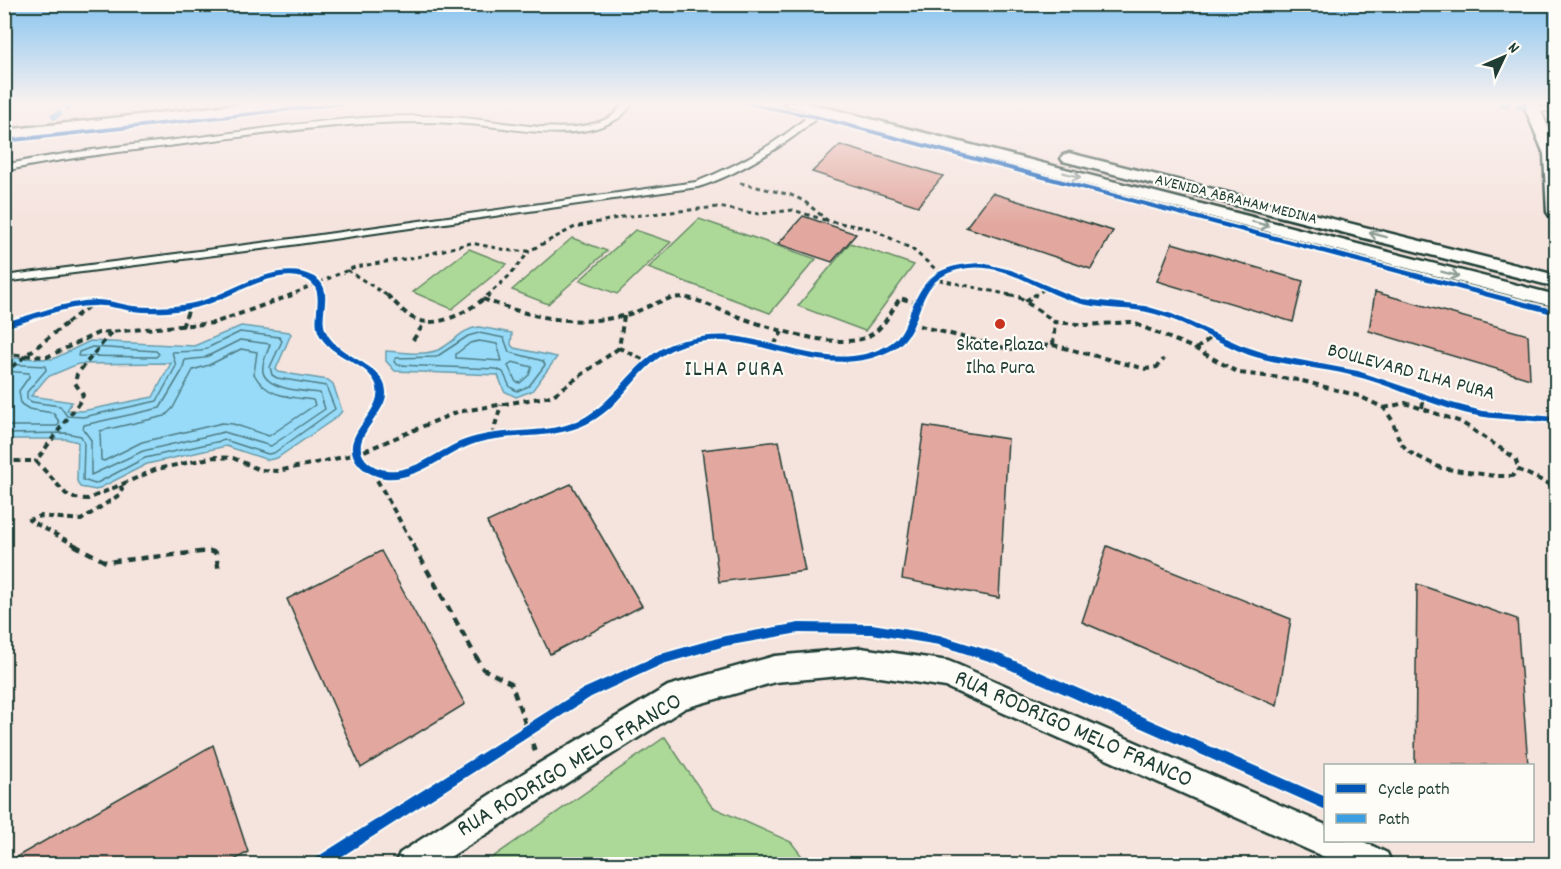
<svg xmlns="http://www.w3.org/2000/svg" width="1561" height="869" viewBox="0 0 1561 869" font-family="Dekko,sans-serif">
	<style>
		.green { fill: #add998; stroke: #668b66; stroke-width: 1.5 }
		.water { fill: #97dbf9; stroke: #679caa; stroke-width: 1.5; fill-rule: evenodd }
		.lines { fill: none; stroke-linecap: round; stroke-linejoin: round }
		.shore { stroke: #4f7c83; stroke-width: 1.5 }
		.building { fill: #e2a89f; stroke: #1f3d34; stroke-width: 1.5 }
		.service-casing { stroke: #1f3d34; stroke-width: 4 }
		.minor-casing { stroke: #1f3d34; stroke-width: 5 }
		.path-far2 { stroke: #1f3d34; stroke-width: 3; stroke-dasharray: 4.5 4; stroke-linecap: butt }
		.path-far1 { stroke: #1f3d34; stroke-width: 4; stroke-dasharray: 6 4.5; stroke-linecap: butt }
		.path { stroke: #1f3d34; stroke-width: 4.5; stroke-dasharray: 8 6; stroke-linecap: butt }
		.service { fill: #fdfcf7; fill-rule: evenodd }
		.minor { fill: #fdfcf7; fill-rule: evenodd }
		.path-bridge { stroke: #1f3d34; stroke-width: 4; stroke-dasharray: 6 4.5; stroke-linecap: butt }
		.quiet { stroke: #3c9ee2; stroke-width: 6; stroke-dasharray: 11 6; stroke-linecap: butt }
		.cycleway-casing { stroke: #fdfcf7; stroke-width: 4 }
		.cycleway { fill: #0057b8; fill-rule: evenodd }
		.oneway { stroke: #8e9c96 }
		.poi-dot { fill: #c8321e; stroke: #fdfcf7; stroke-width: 2 }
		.labels { text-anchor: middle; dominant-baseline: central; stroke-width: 4.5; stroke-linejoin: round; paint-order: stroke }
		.far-street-label { font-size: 16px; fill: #1f3d34; stroke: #fdfcf7 }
		.poi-label { font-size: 20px; fill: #1f3d34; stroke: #fdfcf7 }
		.street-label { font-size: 20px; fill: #1f3d34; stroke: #fdfcf7 }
		.quarter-label { font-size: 22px; letter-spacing: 1.5px; fill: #1f3d34; stroke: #fdfcf7 }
		.near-street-label { font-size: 24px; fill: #1f3d34; stroke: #fdfcf7 }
	</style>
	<rect width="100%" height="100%" fill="#f5e3dd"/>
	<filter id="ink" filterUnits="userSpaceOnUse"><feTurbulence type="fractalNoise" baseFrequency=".0167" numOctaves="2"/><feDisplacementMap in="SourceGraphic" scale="12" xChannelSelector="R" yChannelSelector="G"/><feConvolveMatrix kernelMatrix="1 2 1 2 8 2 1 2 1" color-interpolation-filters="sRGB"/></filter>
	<g filter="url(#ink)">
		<g class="green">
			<path d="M 699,219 L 816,259 L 770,313 L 648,268 Z"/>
			<path d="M 635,230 L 671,242 L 617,294 L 580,280 Z"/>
			<path d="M 572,238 L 607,251 L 548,304 L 512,290 Z"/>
			<path d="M 850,243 L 914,265 L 865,331 L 798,306 Z"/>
			<path d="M 469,249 L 507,264 L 452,309 L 413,292 Z"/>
			<path d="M 665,737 L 712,807 L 791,842 L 808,864 L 483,864 Z"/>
		</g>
		<g class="water">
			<path d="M 241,326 L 289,332 L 291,334 L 276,369 L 278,372 L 328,380 L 333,384 L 342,411 L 337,417 L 277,458 L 268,460 L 226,446 L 147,464 L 96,490 L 80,487 L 77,481 L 78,442 L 66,439 L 5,439 L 5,404 L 7,397 L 5,394 L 5,358 L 53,359 L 90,341 L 194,346 ZM 171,363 L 153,397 L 82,411 L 67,410 L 72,402 L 31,396 L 47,377 L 78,364 Z"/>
			<path d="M 479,327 L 512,333 L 511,345 L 514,348 L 557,357 L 532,391 L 516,397 L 504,391 L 498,375 L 395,371 L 386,361 L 386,351 C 402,352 423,356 438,350 C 454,343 461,329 479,327 Z"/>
		</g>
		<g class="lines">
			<g class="shore">
				<path d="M 479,333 L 504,338 L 509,352 L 543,361 L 545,365 L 529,386 L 517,391 L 510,387 L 503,372 L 496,369 L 398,365 L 394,362 L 396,358 L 436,357 L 468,336 Z"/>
				<path d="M 240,340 L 270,344 C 268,353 261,362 263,372 C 267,390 305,391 320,393 L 325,409 L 271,446 L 224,432 L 143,451 L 91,475 L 91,440 L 83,429 L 84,425 L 160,408 L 182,371 L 185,360 L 204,358 Z"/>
				<path d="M 479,341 L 497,344 L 502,361 L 456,358 L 456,354 L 470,343 Z"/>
				<path d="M 92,347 L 156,351 L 159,354 L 156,357 L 78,356 L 79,352 Z"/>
				<path d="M 241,349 L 257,352 L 254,374 C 266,397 289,397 313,400 L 315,405 L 269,436 L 233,424 L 222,423 L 142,442 L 104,461 L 101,460 L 100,431 L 165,416 L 173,408 L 193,370 L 209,365 Z"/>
				<path d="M 512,362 L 532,367 L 529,375 L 520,383 L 516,382 L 508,366 Z"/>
				<path d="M 4,364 L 45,366 L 46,370 L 27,392 L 27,399 L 32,402 L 60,406 L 67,416 L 83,417 L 157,401 L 176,366 L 172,352 L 201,351 L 240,332 L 279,337 L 282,341 L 270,367 L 272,375 L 277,378 L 326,386 L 335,409 L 274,453 L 268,454 L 225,440 L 145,458 L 95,484 L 83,480 L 84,443 L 81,436 L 66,433 L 4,434"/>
				<path d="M 4,371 L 29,373 L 29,377 L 19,391 L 21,404 L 29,409 L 53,413 L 60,423 L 57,426 L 4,426"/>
			</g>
		</g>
		<g class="building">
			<path d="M 840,145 L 943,176 L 918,206 L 812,172 Z"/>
			<path d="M 992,193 L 1113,231 L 1091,269 L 966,227 Z"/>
			<path d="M 803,216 L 856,234 L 832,262 L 778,244 Z"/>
			<path d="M 1172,243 L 1303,281 L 1293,322 L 1157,281 Z"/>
			<path d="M 1375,292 L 1528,335 L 1530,379 L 1369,331 Z"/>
			<path d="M 924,426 L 1008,439 L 999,598 L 902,579 Z"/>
			<path d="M 779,441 L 805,571 L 719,582 L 702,450 Z"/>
			<path d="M 571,484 L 642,606 L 550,654 L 487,522 Z"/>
			<path d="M 1107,546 L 1291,619 L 1277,706 L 1082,622 Z"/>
			<path d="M 381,551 L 465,704 L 361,768 L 287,599 Z"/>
			<path d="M 1417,584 L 1517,619 L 1528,765 L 1415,765 Z"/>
			<path d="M 213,745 L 248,852 L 228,864 L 4,864 Z"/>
		</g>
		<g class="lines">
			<defs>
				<g id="service">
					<path d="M 624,103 L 632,103 C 628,109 623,116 617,119 C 582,140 534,132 496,127 C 400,114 303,129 207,141 C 139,150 71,156 4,171 L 4,165 C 74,150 145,144 216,135 C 300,124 388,110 473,119 C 513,123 576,138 612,116 C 616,113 620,107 624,103 Z"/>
					<path d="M 1529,106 L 1556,108 L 1556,112 L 1532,110 L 1528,108 Z"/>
					<path d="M 818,107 L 825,109 C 800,138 735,176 698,187 L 277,247 L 4,282 L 4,276 L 277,241 L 696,182 C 740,165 784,140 818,107 Z"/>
				</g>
				<g id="minor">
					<path d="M 249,103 L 291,103 L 284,107 L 4,140 L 4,130 Z"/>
					<path d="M 785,103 L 808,103 L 1556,295 L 1556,307 L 787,106 Z"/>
					<path d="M 1523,103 L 1537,103 L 1556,145 L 1556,217 L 1550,216 L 1547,212 L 1544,154 Z"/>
					<path d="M 1069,153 L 1556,275 L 1556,287 L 1063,161 L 1061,158 L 1063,155 Z"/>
					<path d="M 861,648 L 948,661 L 958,665 L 1326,825 L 1326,840 L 1360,840 L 1387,853 L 1392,864 L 1340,864 L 946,687 L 861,674 L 775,682 L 685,708 L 439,864 L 395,864 L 400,853 L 533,767 L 668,686 L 775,656 Z"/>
				</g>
			</defs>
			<use href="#service" class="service-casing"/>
			<use href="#minor" class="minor-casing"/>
			<g class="path-far2">
				<path d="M 740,183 L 791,195 L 804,201 L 828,221 L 872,229 L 912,249 L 939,272"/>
				<path d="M 347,270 L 388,296"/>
				<path d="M 931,278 L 1015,296"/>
				<path d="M 288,296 L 355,267 L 417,257 L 471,243 L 512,251 L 529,251 L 575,227 L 622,217 L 718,207 L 759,214 L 793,210 L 828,221"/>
				<path d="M 487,296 L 509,276 L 529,252"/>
				<path d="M 1033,296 L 1045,289"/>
			</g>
			<g class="path-far1">
				<path d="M 387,295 C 395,302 402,311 411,317 C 437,332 469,310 489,295"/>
				<path d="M 1008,295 L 1019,297 L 1055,322 L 1087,325 L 1131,322 L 1196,349 L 1239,373 L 1299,380 L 1359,396 L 1384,408 L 1392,420 L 1400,442 L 1409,452 L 1441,468 L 1495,476 L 1512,476 L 1519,470 L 1556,487"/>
				<path d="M 483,299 C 530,317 576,328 626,315 C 646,310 666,294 687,298 C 700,300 714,308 726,312 C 757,324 843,355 872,334 C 885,326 892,310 900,298 L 917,303"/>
				<path d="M 1025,301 L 1036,295"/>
				<path d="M 624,316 L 619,348 L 647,361"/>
				<path d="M 67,323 L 93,303"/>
				<path d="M 909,323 L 1000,347 L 1012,349 L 1053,345 L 1146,369 L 1157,367 L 1164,359"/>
				<path d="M 182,327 L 190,306"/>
				<path d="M 111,333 L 77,374 L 75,383 L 83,395 L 81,400 L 36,461 L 66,494 L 74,498 L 88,499 L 157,469 L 215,457 L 233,458 L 260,470 L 278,471 L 357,454 L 457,412 L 552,396 L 619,348"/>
				<path d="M 413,340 L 425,322"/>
				<path d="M 774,345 L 782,332"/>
				<path d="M 1053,345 L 1055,322"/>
				<path d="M 1196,349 L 1213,336"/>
				<path d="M 4,354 L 47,357 L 98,333 L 214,323 L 292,295"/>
				<path d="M 1384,408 L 1405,403 L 1461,422 L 1515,458 L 1519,470"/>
				<path d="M 1422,408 L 1424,398"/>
				<path d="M 492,436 L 501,405"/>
				<path d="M 4,461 L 36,461"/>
				<path d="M 372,471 L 414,546"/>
				<path d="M 77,546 L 29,520 L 40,516 L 81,520 L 119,495 L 122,489 L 120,485"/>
			</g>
			<g class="path">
				<path d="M 74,545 L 106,562 L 210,551 L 216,553 L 219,572"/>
				<path d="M 413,545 L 483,669 L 511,683 L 536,754"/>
			</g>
			<use href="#service" class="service"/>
			<use href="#minor" class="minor"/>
			<path class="path-bridge" d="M 4,373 L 67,323"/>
			<g class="quiet">
				<path d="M 1499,103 L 1532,108"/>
				<path d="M 52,118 L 74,103"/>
			</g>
			<defs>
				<g id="cycleway">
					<path d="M 334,103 L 349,103 L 346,105 L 4,143 L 4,139 Z"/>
					<path d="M 743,103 L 753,103 L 816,115 L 1556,310 L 1556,315 L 813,118 L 746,105 Z"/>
					<path d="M 982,263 L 1011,270 L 1062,292 L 1082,299 L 1145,306 L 1172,314 L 1241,345 L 1268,354 L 1358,371 L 1452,403 L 1482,411 L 1556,417 L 1556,423 C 1526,419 1495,421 1464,413 C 1425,403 1389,384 1350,375 C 1316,367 1282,366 1249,355 C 1217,343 1189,323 1155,314 C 1131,307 1106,310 1082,304 C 1043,295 1009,263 968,268 C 906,276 931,331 890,351 C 818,386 753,323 681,346 C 644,358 628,398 597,418 C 557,444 513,430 471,445 C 443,455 417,481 385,478 C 376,477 366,472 360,466 C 331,435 390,412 375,382 C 364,361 331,358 319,334 C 310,315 330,286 302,278 C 271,269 235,296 205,305 C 182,312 156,314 132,311 C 119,309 107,305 95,306 C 64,306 34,320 4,328 L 4,322 C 34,315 64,301 96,300 C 108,300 121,304 133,306 C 155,308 180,307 201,301 C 235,291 279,258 314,277 C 335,288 319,313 325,329 C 332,349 357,357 372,369 C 380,375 387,384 386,395 C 384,417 345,441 368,462 C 376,469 386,471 397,470 C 424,467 445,445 471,438 C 509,426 552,437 587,416 C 623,394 640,349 684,340 C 703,336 721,334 740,337 C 788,345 839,371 886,346 C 898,340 904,329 908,317 C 924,276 936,265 982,263 Z"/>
					<path d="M 799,623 L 872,624 L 939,635 L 997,653 L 1326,797 L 1326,810 L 995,663 L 939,645 L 872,634 L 799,633 L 725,646 L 663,664 L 591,697 L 330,864 L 313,864 L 314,859 L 583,689 L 661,654 L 725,636 Z"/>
				</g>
			</defs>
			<use href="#cycleway" class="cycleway-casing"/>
			<use href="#cycleway" class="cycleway"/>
		</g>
		<defs><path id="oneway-shaft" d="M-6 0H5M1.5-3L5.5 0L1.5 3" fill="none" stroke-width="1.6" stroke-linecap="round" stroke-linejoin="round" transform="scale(1.5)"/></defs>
		<g class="oneway">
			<use href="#oneway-shaft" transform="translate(1072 175) rotate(15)"/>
			<use href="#oneway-shaft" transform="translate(1261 224) rotate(15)"/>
			<use href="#oneway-shaft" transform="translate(1378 235) rotate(-166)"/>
			<use href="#oneway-shaft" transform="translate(1450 274) rotate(15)"/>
		</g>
	</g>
	<linearGradient id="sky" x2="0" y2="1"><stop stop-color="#87c4ef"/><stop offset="0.46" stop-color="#faf2f0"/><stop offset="1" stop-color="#faf2f0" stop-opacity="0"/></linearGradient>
	<rect width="1561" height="224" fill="url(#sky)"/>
	<circle class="poi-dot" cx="1000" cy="324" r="6"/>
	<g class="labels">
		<g class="far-street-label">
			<text transform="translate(1236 200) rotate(14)">AVENIDA ABRAHAM MEDINA</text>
		</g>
		<g class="poi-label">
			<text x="1000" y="346">Skate Plaza<tspan x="1000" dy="23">Ilha Pura</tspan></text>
		</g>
		<g class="street-label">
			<text transform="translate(1411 373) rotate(15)">BOULEVARD ILHA PURA</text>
		</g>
		<g class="quarter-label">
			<text x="735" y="370">ILHA PURA</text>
		</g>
		<g class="near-street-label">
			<text transform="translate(1073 730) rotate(24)">RUA RODRIGO MELO FRANCO</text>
			<text transform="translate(570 766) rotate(-31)">RUA RODRIGO MELO FRANCO</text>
		</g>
	</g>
	<rect width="1561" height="869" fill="none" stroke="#fdfcf7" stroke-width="24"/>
	<rect x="12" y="12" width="1537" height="845" fill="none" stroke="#1f3d34" stroke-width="2" filter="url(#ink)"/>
	<rect x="1324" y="764" width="210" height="78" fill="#fdfcf7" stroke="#a4b0a9" stroke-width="1.5"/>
	<rect x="1336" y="784" width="30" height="9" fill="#0057b8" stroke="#a4b0a9" stroke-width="1.5"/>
	<text x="1378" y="794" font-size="18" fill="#1f3d34">Cycle path</text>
	<rect x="1336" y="814" width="30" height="9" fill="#3c9ee2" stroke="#a4b0a9" stroke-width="1.5"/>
	<text x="1378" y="824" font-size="18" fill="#1f3d34">Path</text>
	<g transform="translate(1504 57) rotate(46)" stroke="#fdfcf7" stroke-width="4.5" paint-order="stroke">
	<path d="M0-4.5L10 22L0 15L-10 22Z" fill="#1f3d34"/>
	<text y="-9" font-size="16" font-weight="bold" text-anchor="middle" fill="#1f3d34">N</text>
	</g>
</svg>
